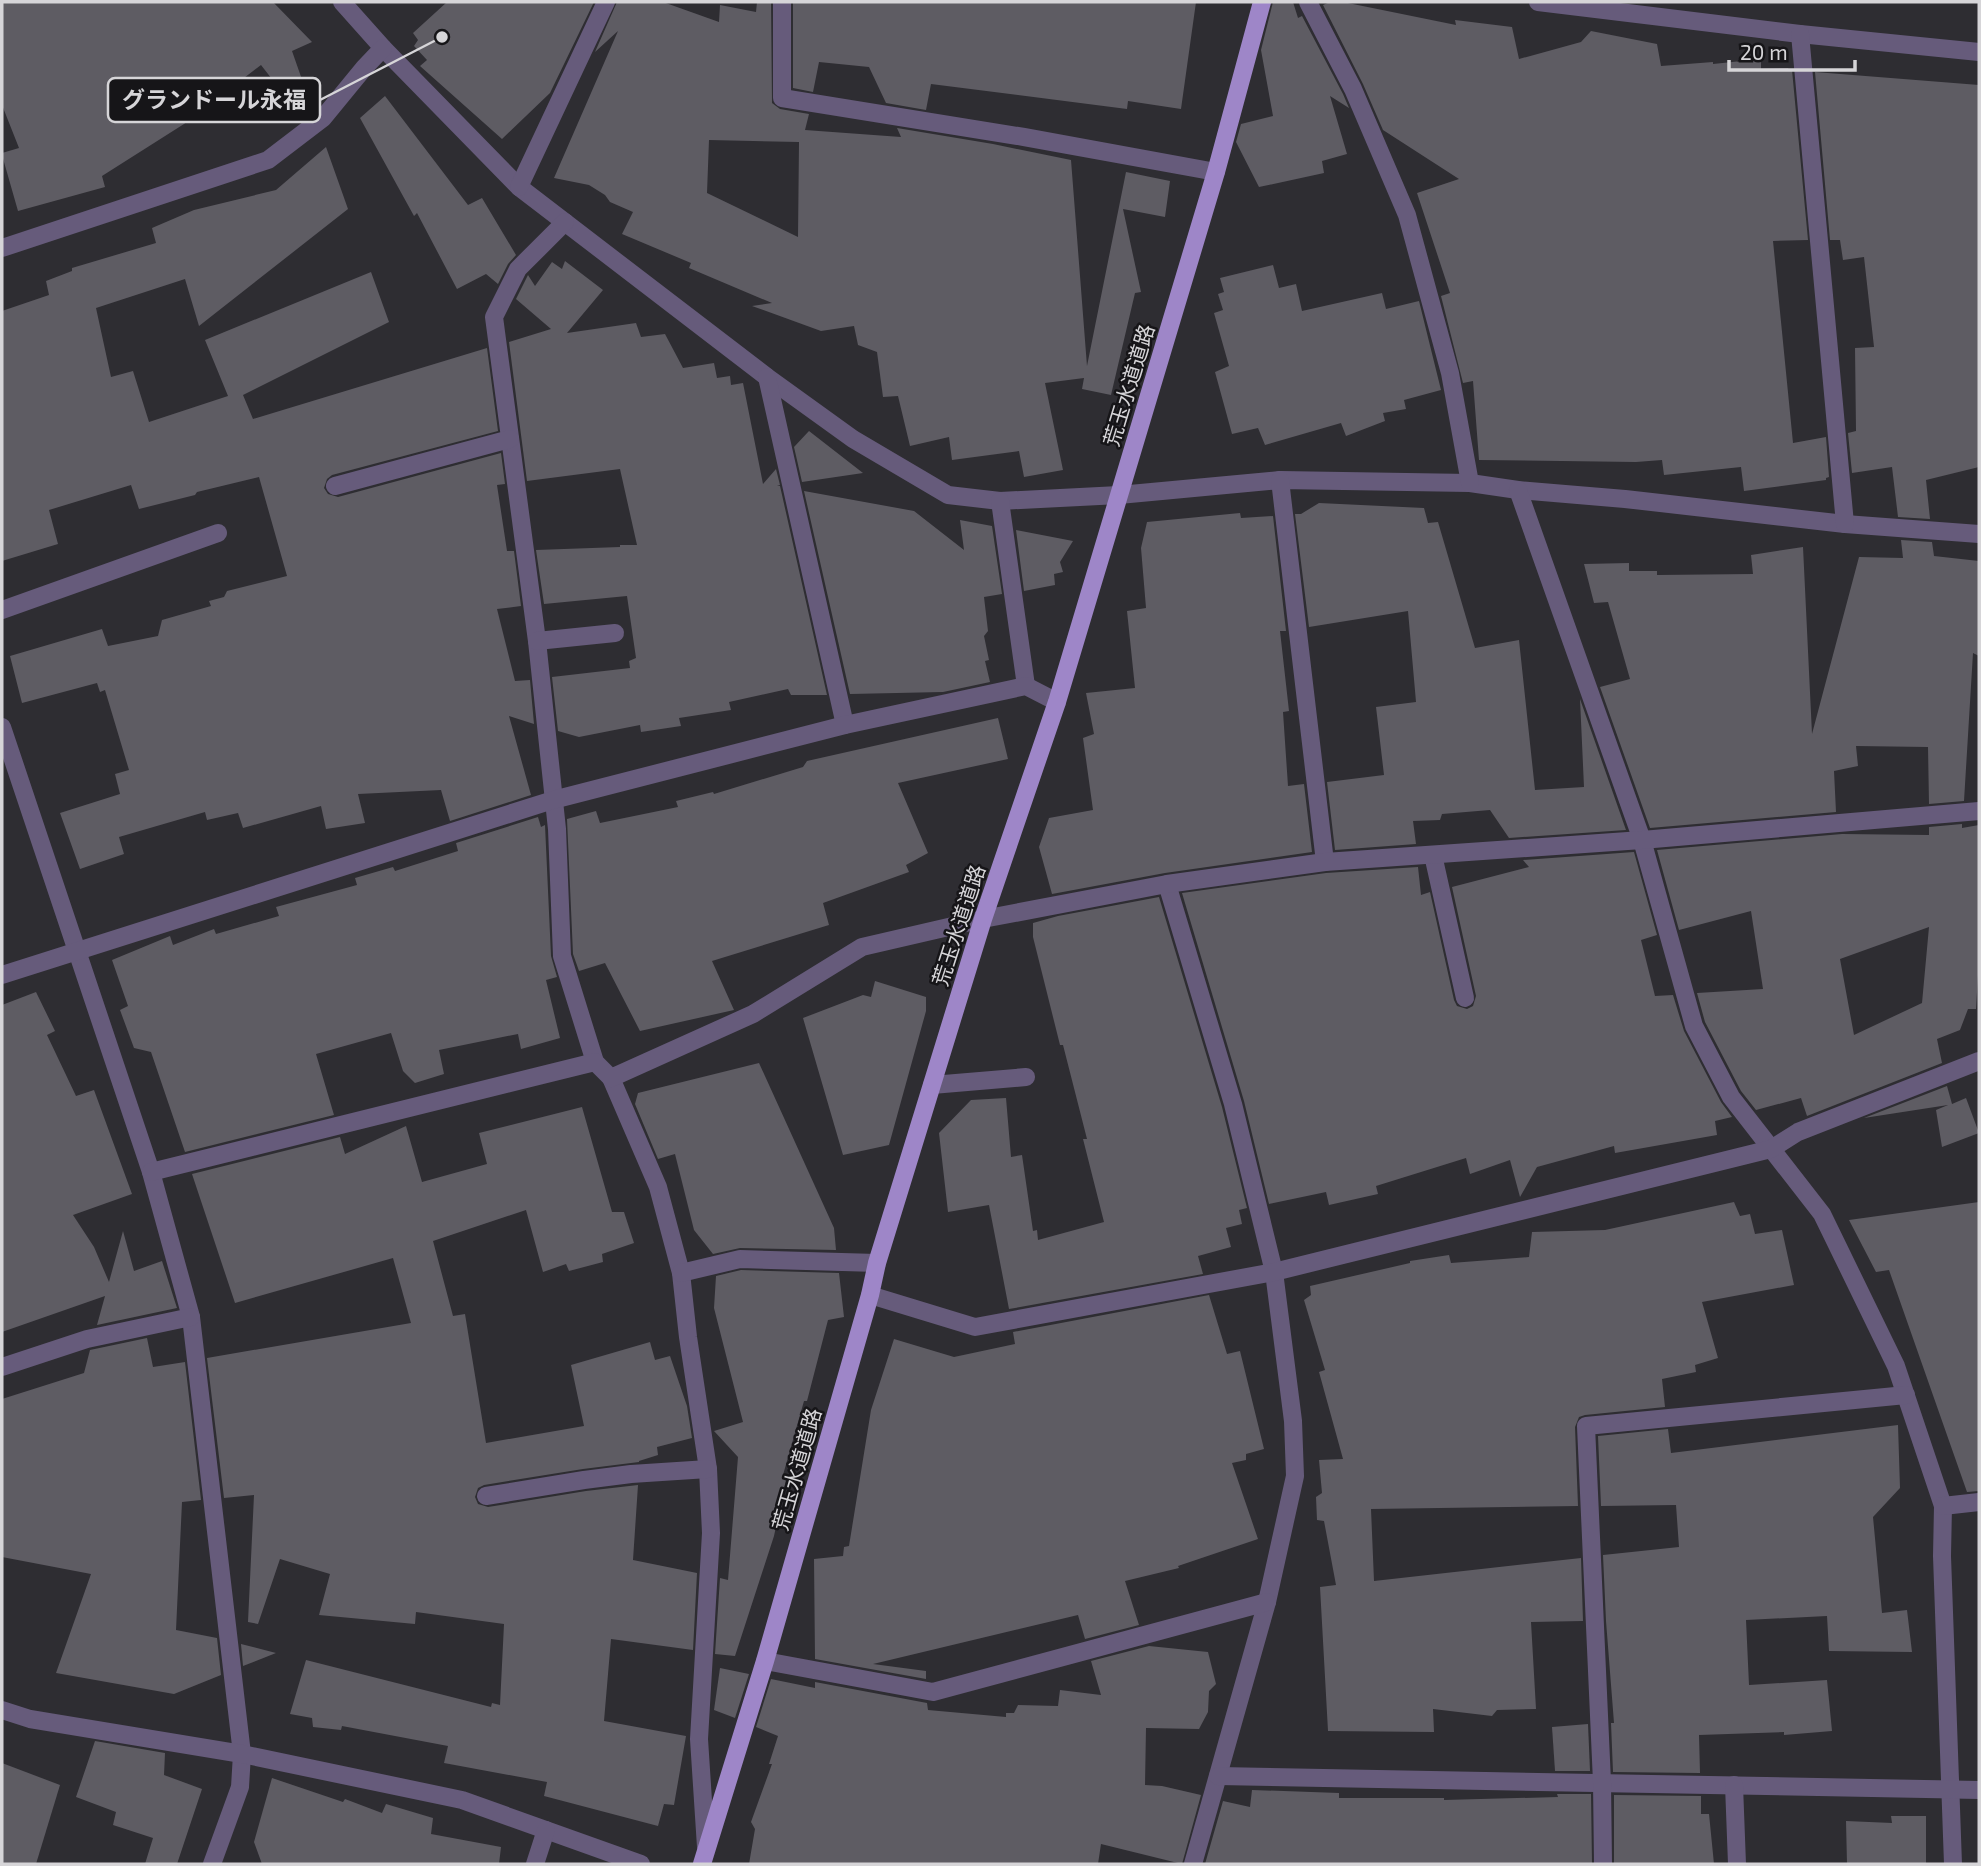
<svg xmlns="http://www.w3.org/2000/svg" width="1981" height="1866" viewBox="0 0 1981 1866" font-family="'Exo 2','Noto Sans JP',sans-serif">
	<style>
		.building { fill: #5e5c63; fill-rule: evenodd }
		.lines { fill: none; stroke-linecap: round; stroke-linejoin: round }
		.minor { stroke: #665b7b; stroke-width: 18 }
		.major { stroke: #9e86c8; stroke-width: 18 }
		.labels { text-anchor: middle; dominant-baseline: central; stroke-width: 5; stroke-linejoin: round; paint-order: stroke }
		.street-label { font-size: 21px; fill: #d6d5d8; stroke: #161518 }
		.leader { fill: none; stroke: #d6d5d8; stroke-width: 2.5 }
		.callout-dot { fill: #d6d5d8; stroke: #161518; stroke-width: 2.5 }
		.callout { fill: #161518; stroke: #d6d5d8; stroke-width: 2.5 }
		.callout-label { font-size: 23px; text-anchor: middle; font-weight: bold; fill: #d6d5d8 }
	</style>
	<rect width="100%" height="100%" fill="#2e2d32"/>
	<g class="building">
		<path d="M 2,2 L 273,2 L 312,42 L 292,51 L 313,111 L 303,119 L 261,65 L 184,124 L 102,176 L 105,187 L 18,211 L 2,155 L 2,153 L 19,148 L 2,105 Z"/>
		<path d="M 447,2 L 594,2 L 550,93 L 502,139 L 420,66 L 427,60 L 414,46 L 418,40 L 413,33 Z"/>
		<path d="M 617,2 L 663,2 L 719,22 L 720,5 L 756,12 L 757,2 L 771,2 L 772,103 L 780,109 L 809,114 L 805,130 L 901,137 L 897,128 L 993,144 L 1071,160 L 1087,366 L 1126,172 L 1170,181 L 1165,217 L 1123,209 L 1141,292 L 1135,293 L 1111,395 L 1082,389 L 1084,378 L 1045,383 L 1063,470 L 1024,477 L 1019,451 L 952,460 L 949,437 L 910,446 L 898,396 L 883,397 L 877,352 L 858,345 L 854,326 L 821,331 L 752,306 L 772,303 L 689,268 L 691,263 L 622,234 L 633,212 L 610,202 L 605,195 L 589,185 L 554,178 L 618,31 L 595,52 ZM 709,140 L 799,142 L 798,237 L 707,193 Z"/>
		<path d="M 793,2 L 1196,2 L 1181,109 L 1128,101 L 1127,109 L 931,84 L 926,110 L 886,103 L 869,67 L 819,62 L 813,92 L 793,88 Z"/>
		<path d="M 1273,2 L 1293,2 L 1298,18 L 1302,16 L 1343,94 L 1349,108 L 1330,96 L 1347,154 L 1322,161 L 1324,173 L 1259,187 L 1236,142 L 1241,124 L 1273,116 L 1261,50 Z"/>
		<path d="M 1330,2 L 1343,2 L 1456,25 L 1455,20 L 1512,27 L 1519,59 L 1581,42 L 1591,31 L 1657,44 L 1661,66 L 1713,62 L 1713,64 L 1761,59 L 1761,69 L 1788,68 L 1789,70 L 1792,70 L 1808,240 L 1773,241 L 1793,443 L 1826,437 L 1829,477 L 1826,478 L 1826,480 L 1744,491 L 1741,467 L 1664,475 L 1662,460 L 1636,462 L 1479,460 L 1473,381 L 1463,383 L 1441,296 L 1450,293 L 1417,193 L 1459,179 L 1383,130 L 1363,84 L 1323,5 Z"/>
		<path d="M 1815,72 L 1979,85 L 1979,467 L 1926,480 L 1930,519 L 1898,517 L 1892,467 L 1852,473 L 1848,433 L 1856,431 L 1855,348 L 1874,347 L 1864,257 L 1843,260 L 1840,240 L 1830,240 Z"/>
		<path d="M 385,96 L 468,205 L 482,198 L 516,255 L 508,264 L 498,284 L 486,274 L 457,289 L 417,213 L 414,216 L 360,118 Z"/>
		<path d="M 326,147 L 348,209 L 199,326 L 185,279 L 96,308 L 111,377 L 133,371 L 149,422 L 228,396 L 205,340 L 371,272 L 389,322 L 243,395 L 253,419 L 487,348 L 498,431 L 332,475 L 327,479 L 324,488 L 328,494 L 338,497 L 501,453 L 505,484 L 497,485 L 507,551 L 514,551 L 521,606 L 497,609 L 515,681 L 530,680 L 534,724 L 509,716 L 531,795 L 450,821 L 441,790 L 358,794 L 365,823 L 326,829 L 321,806 L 243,828 L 238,813 L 207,820 L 205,812 L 119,837 L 124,854 L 80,869 L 60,813 L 120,794 L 115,774 L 129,770 L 105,690 L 100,692 L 97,683 L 22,703 L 10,656 L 102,629 L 108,646 L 158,636 L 162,620 L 211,606 L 209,601 L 224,597 L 227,591 L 287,576 L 259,477 L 197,492 L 195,495 L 139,509 L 131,485 L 49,510 L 58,544 L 2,561 L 2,311 L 49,295 L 46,281 L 72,271 L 72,268 L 156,243 L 152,228 L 194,210 L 276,190 Z"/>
		<path d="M 565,261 L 603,290 L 567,333 L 636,323 L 641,337 L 665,334 L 683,368 L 714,363 L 717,378 L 730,376 L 731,385 L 743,383 L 763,484 L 776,469 L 780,485 L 777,486 L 780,486 L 827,695 L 791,695 L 788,689 L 729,702 L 731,710 L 679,718 L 681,726 L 641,732 L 640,725 L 579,737 L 558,731 L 552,677 L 630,668 L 629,661 L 636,658 L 627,596 L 544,604 L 536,550 L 620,547 L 620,545 L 637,545 L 620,469 L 527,481 L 509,342 L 551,329 L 516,299 L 528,275 L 535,286 L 552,262 L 562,269 Z"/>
		<path d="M 1273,265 L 1279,288 L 1296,284 L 1302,311 L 1382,293 L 1386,309 L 1419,301 L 1441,390 L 1404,400 L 1406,409 L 1383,413 L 1385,421 L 1346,436 L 1341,423 L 1265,445 L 1258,428 L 1232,434 L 1215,372 L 1229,366 L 1214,313 L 1223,310 L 1218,294 L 1224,292 L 1220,278 Z"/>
		<path d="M 809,431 L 863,473 L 802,482 L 794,447 Z"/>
		<path d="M 804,491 L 914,511 L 964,550 L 960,520 L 992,526 L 1002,594 L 984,597 L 988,631 L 984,636 L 989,660 L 985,661 L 990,682 L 943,692 L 850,694 Z"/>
		<path d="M 1319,503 L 1424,508 L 1428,523 L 1438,522 L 1475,648 L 1519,640 L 1535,790 L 1584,787 L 1580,699 L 1626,830 L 1509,838 L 1490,810 L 1442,814 L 1440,820 L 1413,821 L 1416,844 L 1335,850 L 1327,782 L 1384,775 L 1376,707 L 1416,702 L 1408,611 L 1309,627 L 1295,514 L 1301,514 Z"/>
		<path d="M 1240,513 L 1241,518 L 1273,516 L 1286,631 L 1280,631 L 1289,711 L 1283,712 L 1288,786 L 1304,784 L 1312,852 L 1165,873 L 1052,894 L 1039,847 L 1049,818 L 1093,810 L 1083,738 L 1094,734 L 1086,693 L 1135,688 L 1127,611 L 1146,608 L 1141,548 L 1147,522 Z"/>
		<path d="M 1016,530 L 1073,541 L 1060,562 L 1063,572 L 1054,574 L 1055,585 L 1024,591 Z"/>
		<path d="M 1901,540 L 1932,542 L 1934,556 L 1979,561 L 1979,656 L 1973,653 L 1964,801 L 1929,804 L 1928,747 L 1856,746 L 1858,766 L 1834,771 L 1836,812 L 1650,828 L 1600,687 L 1630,679 L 1608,602 L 1594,603 L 1584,564 L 1629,563 L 1629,571 L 1657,571 L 1657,575 L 1753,574 L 1751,555 L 1803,547 L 1812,734 L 1859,557 L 1903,558 Z"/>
		<path d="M 998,718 L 1008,759 L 898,783 L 928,853 L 906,865 L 909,872 L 823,903 L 829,925 L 712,961 L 734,1010 L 640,1031 L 605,963 L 579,971 L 573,954 L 567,819 L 596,811 L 600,823 L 678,807 L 676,801 L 713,792 L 714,794 L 803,767 L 807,761 Z"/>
		<path d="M 538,817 L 541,827 L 545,825 L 551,956 L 557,977 L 546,980 L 560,1038 L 521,1049 L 518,1034 L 439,1050 L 444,1074 L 415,1083 L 403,1071 L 391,1033 L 316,1054 L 334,1115 L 185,1152 L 151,1052 L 134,1048 L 120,1010 L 128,1006 L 112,960 L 170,936 L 173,945 L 214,929 L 216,934 L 279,916 L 276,907 L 357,885 L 355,878 L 393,867 L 395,871 L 458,851 L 456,843 Z"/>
		<path d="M 1962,824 L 1962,828 L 1979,825 L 1979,958 L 1976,1009 L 1968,1009 L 1960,1030 L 1937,1039 L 1942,1063 L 1807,1116 L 1801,1098 L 1756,1110 L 1741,1091 L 1705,1022 L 1697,993 L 1763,989 L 1751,911 L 1679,930 L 1657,850 L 1842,834 L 1929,835 L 1929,827 ZM 1929,927 L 1922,1003 L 1854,1035 L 1840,959 Z"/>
		<path d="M 1634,852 L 1657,935 L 1641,940 L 1655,996 L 1673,995 L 1684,1031 L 1721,1102 L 1732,1117 L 1715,1121 L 1717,1135 L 1615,1153 L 1614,1146 L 1537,1167 L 1520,1197 L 1510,1160 L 1470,1174 L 1466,1158 L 1376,1186 L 1378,1194 L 1329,1205 L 1326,1192 L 1269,1204 L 1244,1101 L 1182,893 L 1326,873 L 1418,867 L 1421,895 L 1430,892 L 1454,1000 L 1457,1006 L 1467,1009 L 1473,1006 L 1476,996 L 1452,887 L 1529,867 L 1523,860 Z"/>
		<path d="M 1159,897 L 1222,1107 L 1247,1208 L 1239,1210 L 1242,1224 L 1226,1228 L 1231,1247 L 1198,1256 L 1203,1274 L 1009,1309 L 989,1205 L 948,1212 L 939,1133 L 971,1100 L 1006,1098 L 1011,1157 L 1022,1155 L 1033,1231 L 1037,1230 L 1038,1240 L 1104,1222 L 1083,1139 L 1087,1139 L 1063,1045 L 1060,1045 L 1033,937 L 1033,923 L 1058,916 Z"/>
		<path d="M 875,981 L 926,997 L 926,1011 L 889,1145 L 843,1155 L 803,1018 L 863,995 L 871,997 Z"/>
		<path d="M 36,992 L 55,1031 L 47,1035 L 76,1096 L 94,1090 L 132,1194 L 73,1215 L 94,1247 L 109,1282 L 123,1231 L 134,1271 L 162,1261 L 177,1308 L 97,1325 L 105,1296 L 2,1332 L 2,1005 Z"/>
		<path d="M 759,1063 L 834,1228 L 836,1250 L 740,1248 L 713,1254 L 694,1230 L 675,1154 L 658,1159 L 635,1104 L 638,1093 Z"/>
		<path d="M 1947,1086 L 1952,1104 L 1966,1098 L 1979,1133 L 1942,1147 L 1936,1110 L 1948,1105 L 1864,1118 Z"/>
		<path d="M 582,1107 L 612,1212 L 624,1212 L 634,1243 L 602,1254 L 603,1262 L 569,1271 L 566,1264 L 543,1272 L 526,1210 L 433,1241 L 453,1316 L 465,1314 L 486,1443 L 584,1426 L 571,1365 L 650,1342 L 655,1360 L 670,1356 L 687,1406 L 692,1438 L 657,1447 L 658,1455 L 639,1461 L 639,1462 L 583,1469 L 484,1485 L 478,1488 L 475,1497 L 478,1504 L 488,1507 L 586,1491 L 638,1485 L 633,1560 L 697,1573 L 693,1650 L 611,1639 L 604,1721 L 686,1736 L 674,1805 L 664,1804 L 658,1826 L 544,1796 L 547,1782 L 444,1763 L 448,1746 L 342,1726 L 341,1730 L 313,1727 L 312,1718 L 290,1714 L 306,1660 L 491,1707 L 492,1703 L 500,1705 L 504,1624 L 416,1612 L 415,1624 L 319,1615 L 330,1574 L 280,1559 L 258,1624 L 248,1622 L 254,1495 L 224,1498 L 207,1358 L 411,1323 L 393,1258 L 235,1303 L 192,1174 L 340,1137 L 345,1154 L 406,1126 L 422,1182 L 487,1164 L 479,1133 Z"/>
		<path d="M 1734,1202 L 1740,1216 L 1750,1214 L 1755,1234 L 1782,1230 L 1794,1285 L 1702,1302 L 1718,1358 L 1695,1365 L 1696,1372 L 1662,1379 L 1665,1407 L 1585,1415 L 1579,1417 L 1575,1427 L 1578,1506 L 1371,1509 L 1374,1581 L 1581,1558 L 1583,1621 L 1531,1622 L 1536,1709 L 1497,1710 L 1492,1716 L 1433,1709 L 1434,1732 L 1328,1731 L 1320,1587 L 1336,1585 L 1324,1521 L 1317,1520 L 1316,1497 L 1322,1493 L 1319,1460 L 1343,1459 L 1319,1372 L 1325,1370 L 1304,1300 L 1311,1295 L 1310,1286 L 1410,1263 L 1410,1261 L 1449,1255 L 1451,1263 L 1529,1257 L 1532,1232 L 1605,1230 Z"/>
		<path d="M 1979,1202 L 1979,1491 L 1967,1492 L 1889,1270 L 1876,1272 L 1849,1220 Z"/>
		<path d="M 741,1270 L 839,1273 L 844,1317 L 828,1320 L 807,1401 L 804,1401 L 783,1475 L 787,1475 L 774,1536 L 735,1656 L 715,1654 L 720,1578 L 728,1580 L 738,1457 L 714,1431 L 743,1422 L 714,1308 L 716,1276 Z"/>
		<path d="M 1209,1295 L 1227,1354 L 1240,1351 L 1264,1449 L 1246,1454 L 1246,1460 L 1232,1463 L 1258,1539 L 1178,1566 L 1179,1568 L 1125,1581 L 1139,1625 L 1085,1639 L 1078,1615 L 873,1664 L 926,1671 L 926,1679 L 815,1659 L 814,1559 L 843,1556 L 844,1547 L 849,1546 L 871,1410 L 894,1339 L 954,1357 L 1015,1344 L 1013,1332 Z"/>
		<path d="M 147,1338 L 153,1367 L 185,1362 L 201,1500 L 182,1502 L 176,1630 L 217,1638 L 221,1675 L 174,1694 L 56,1673 L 91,1574 L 2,1557 L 2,1399 L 84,1373 L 90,1350 Z"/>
		<path d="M 1898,1425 L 1900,1488 L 1873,1517 L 1882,1613 L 1907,1610 L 1912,1652 L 1829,1651 L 1827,1616 L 1746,1620 L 1749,1685 L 1827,1680 L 1832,1731 L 1784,1735 L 1784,1732 L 1699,1735 L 1700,1773 L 1613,1772 L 1611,1723 L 1614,1723 L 1606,1621 L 1603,1555 L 1679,1547 L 1676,1505 L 1601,1506 L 1598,1436 L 1668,1429 L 1671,1453 Z"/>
		<path d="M 241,1644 L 276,1653 L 243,1666 Z"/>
		<path d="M 1149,1646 L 1208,1652 L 1216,1684 L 1209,1691 L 1208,1712 L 1199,1729 L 1146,1728 L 1145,1785 L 1162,1786 L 1201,1795 L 1182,1864 L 1101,1844 L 1098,1864 L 749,1864 L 755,1829 L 751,1822 L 772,1764 L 769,1764 L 778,1736 L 756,1727 L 771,1679 L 815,1688 L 815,1682 L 927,1703 L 928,1710 L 1006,1717 L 1006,1713 L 1014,1713 L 1018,1705 L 1058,1706 L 1060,1690 L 1101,1695 L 1091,1661 Z"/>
		<path d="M 720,1668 L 749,1674 L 735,1718 L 714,1710 Z"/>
		<path d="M 1588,1724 L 1590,1771 L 1555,1771 L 1552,1727 Z"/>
		<path d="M 95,1741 L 165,1753 L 164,1775 L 202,1789 L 177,1864 L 145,1864 L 153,1838 L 113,1825 L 116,1812 L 76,1797 Z"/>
		<path d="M 2,1763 L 60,1785 L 36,1864 L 2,1864 Z"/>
		<path d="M 272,1778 L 343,1802 L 345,1799 L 382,1813 L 386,1804 L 433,1818 L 431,1834 L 501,1847 L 499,1864 L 262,1864 L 254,1842 Z"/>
		<path d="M 1252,1790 L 1339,1793 L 1339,1798 L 1444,1798 L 1444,1800 L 1558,1797 L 1557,1794 L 1591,1794 L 1592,1864 L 1205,1864 L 1223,1801 L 1250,1807 Z"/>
		<path d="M 1614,1795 L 1701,1796 L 1701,1814 L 1709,1814 L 1714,1864 L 1614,1864 Z"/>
		<path d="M 1891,1816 L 1926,1816 L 1926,1864 L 1847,1864 L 1846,1821 L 1892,1823 Z"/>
	</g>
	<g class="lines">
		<g class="minor">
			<path d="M 342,2 L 383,48 L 519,187 L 767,377 L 853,439 L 948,495 L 1000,501 L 1119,495 L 1280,480 L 1470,483 L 1518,490 L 1625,499 L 1845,524 L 1979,534"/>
			<path d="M 782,2 L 782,98 L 1024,137 L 1216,172"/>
			<path d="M 1308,2 L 1353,89 L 1407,215 L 1450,373 L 1470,483"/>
			<path d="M 1538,2 L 1800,34 L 1979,52"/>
			<path d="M 1800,34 L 1845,524"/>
			<path d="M 519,187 L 606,2"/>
			<path d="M 565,222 L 518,269 L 494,317 L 537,641 L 557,829 L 562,956 L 595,1062"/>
			<path d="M 2,248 L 268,160 L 323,118 L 364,68 L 383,48"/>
			<path d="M 767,377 L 845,725"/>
			<path d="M 1280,480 L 1325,862"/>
			<path d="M 335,486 L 510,439"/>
			<path d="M 1518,490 L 1642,840 L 1694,1026 L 1731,1097 L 1822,1214 L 1896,1366 L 1943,1506 L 1942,1556 L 1953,1864"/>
			<path d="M 1000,501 L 1026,686"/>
			<path d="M 2,610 L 218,533"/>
			<path d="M 537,641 L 615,633"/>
			<path d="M 2,727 L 151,1172 L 191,1317 L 242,1754 L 240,1787 L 212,1864"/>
			<path d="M 1433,855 L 1465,998"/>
			<path d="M 1167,884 L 1233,1104 L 1274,1272 L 1293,1421 L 1295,1476 L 1267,1602 L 1193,1864"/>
			<path d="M 2,975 L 553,800 L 845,725 L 1026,686 L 1057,702"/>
			<path d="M 611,1078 L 658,1187 L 681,1273 L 688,1337 L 708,1469 L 711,1533 L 699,1739 L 706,1847"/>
			<path d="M 932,1085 L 1026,1077"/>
			<path d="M 151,1172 L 595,1062 L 611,1078 L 753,1014 L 862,947 L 983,919 L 1167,884 L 1325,862 L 1642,840 L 1979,811"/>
			<path d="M 681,1273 L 740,1259 L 877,1263"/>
			<path d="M 870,1295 L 975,1327 L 1274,1272 L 1771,1149 L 1798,1132 L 1979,1061"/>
			<path d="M 2,1367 L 87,1339 L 191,1317"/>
			<path d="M 486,1496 L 584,1480 L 631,1474 L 708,1469"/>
			<path d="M 1943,1506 L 1979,1502"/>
			<path d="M 765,1661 L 933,1692 L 1267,1602"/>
			<path d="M 2,1710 L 30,1719 L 242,1754 L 462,1800 L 641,1864"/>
			<path d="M 1218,1776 L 1979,1790"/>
			<path d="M 1734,1785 L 1737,1864"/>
			<path d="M 535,1864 L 546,1830"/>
			<path d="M 1603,1864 L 1602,1782 L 1586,1426 L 1906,1395"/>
		</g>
		<path class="major" d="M 702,1864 L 765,1661 L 870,1295 L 877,1263 L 983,919 L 1057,702 L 1216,172 L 1262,2"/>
	</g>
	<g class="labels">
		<g class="street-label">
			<text transform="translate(1128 385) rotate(-73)">荒玉水道道路</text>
			<text transform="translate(958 925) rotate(-72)">荒玉水道道路</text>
			<text transform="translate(796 1469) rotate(-74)">荒玉水道道路</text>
		</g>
	</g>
	<path class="leader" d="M442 37L320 100"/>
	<circle class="callout-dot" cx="442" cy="37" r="7"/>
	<rect class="callout" x="108" y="78" width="212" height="44" rx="7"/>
	<g class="callout-label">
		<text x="214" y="108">グランドール永福</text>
	</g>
	<rect width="1981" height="1866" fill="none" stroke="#d6d5d8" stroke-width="7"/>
	<path d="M1729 60v10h126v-10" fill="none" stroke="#d6d5d8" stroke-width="3.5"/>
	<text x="1740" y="60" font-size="21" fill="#d6d5d8" stroke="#161518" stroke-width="5" paint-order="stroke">20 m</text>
</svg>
